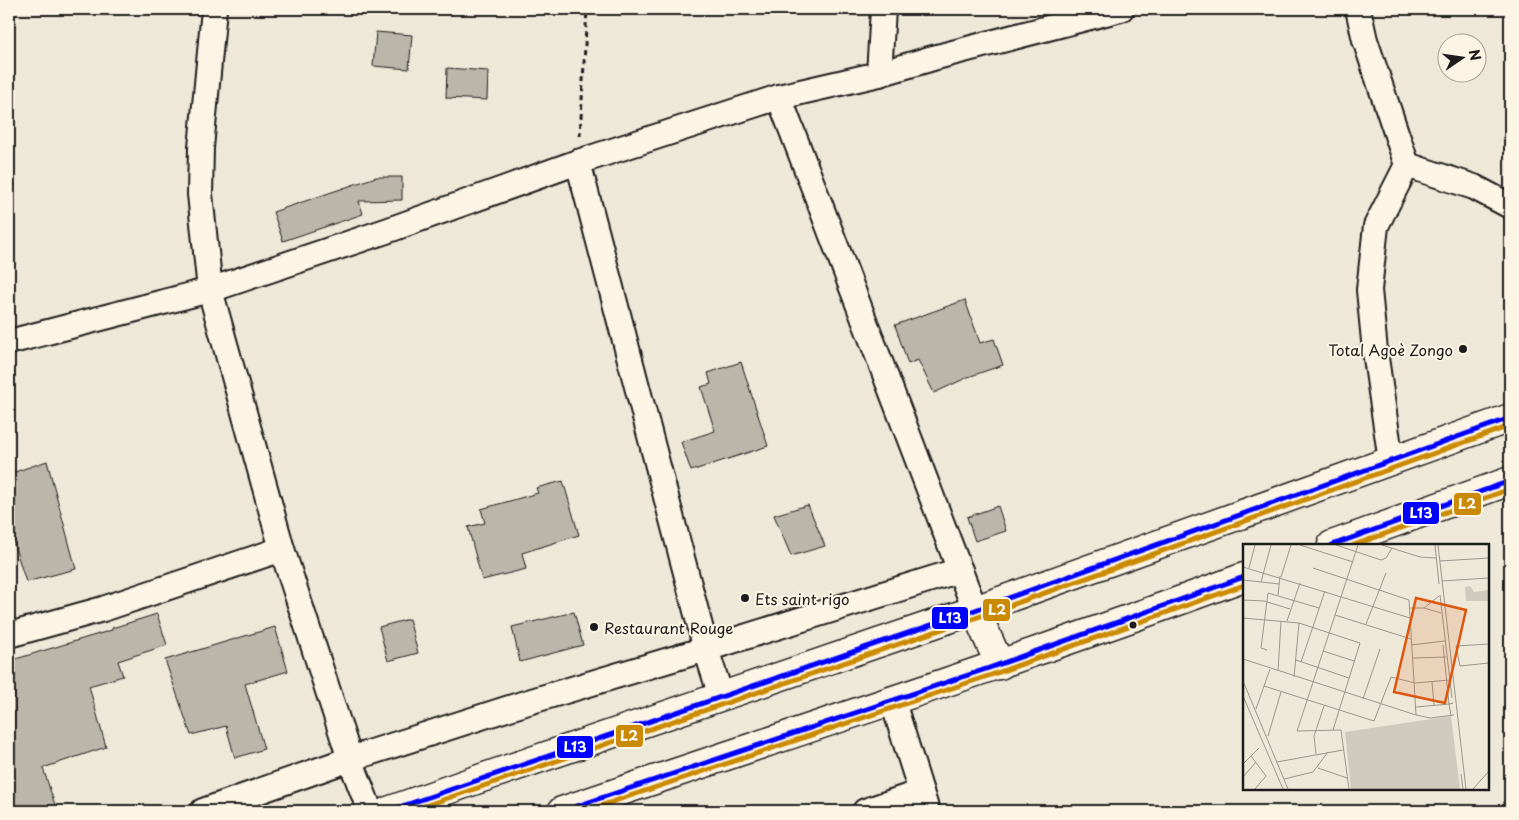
<svg xmlns="http://www.w3.org/2000/svg" width="1519" height="820" viewBox="0 0 1519 820" font-family="'Playpen Sans',sans-serif">
	<style>
		.building { fill: #bab6aa; stroke: #1c1c1c }
		.lines { fill: none; stroke-linecap: round; stroke-linejoin: round }
		.street-casing { stroke: #1c1c1c; stroke-width: 28 }
		.highway-casing { stroke: #1c1c1c; stroke-width: 31 }
		.path { stroke: #1c1c1c; stroke-width: 3; stroke-dasharray: 5 4; stroke-linecap: butt }
		.street { stroke: #fcf5e5; stroke-width: 24 }
		.highway { stroke: #fcf5e5; stroke-width: 28 }
		.bus-1-casing { stroke: #fcf5e5; stroke-width: 9 }
		.bus-2-casing { stroke: #fcf5e5; stroke-width: 9 }
		.bus-1 { stroke: #00f; stroke-width: 5 }
		.bus-2 { stroke: #cb8a06; stroke-width: 5 }
		.poi-dot { fill: #1c1c1c; stroke: #fcf5e5; stroke-width: 2 }
		.labels { text-anchor: middle; dominant-baseline: central; stroke-width: 4; stroke-linejoin: round; paint-order: stroke }
		.poi-label { font-size: 15px; fill: #1c1c1c; stroke: #fcf5e5; text-anchor: start }
		.inset-road { fill: none; stroke: #9a968d; stroke-width: 1 }
		.view { fill: #de560d; fill-opacity: 0.15; stroke: #de560d; stroke-width: 2.5 }
		.inset-edge { fill: none; stroke: #1c1c1c; stroke-width: 2.5 }
		.line-badge { stroke: #fcf5e5; stroke-width: 2 }
		.badge-label { font-size: 14px; text-anchor: middle; font-weight: bold; fill: #fff }
	</style>
	<rect width="100%" height="100%" fill="#eee8d9"/>
	<filter id="ink" filterUnits="userSpaceOnUse"><feTurbulence type="fractalNoise" baseFrequency=".02" numOctaves="2"/><feDisplacementMap in="SourceGraphic" scale="10" xChannelSelector="R" yChannelSelector="G"/><feConvolveMatrix kernelMatrix="1 2 1 2 8 2 1 2 1" color-interpolation-filters="sRGB"/></filter>
	<g filter="url(#ink)">
		<g class="building">
			<path d="M 376,32 L 412,35 L 409,69 L 373,66 Z"/>
			<path d="M 447,68 L 488,71 L 487,100 L 446,98 Z"/>
			<path d="M 376,177 L 402,177 L 402,200 L 359,201 L 363,214 L 283,241 L 273,212 Z"/>
			<path d="M 965,300 L 980,343 L 994,339 L 1003,365 L 968,377 L 934,393 L 918,360 L 908,364 L 895,325 Z"/>
			<path d="M 741,362 L 768,446 L 691,471 L 681,442 L 715,431 L 701,387 L 711,384 L 708,373 Z"/>
			<path d="M 47,461 L 76,569 L 26,582 L 9,529 L 9,474 Z"/>
			<path d="M 563,481 L 579,535 L 522,553 L 526,569 L 482,580 L 468,527 L 485,523 L 481,509 L 538,493 L 536,488 Z"/>
			<path d="M 808,505 L 825,546 L 791,556 L 774,515 Z"/>
			<path d="M 998,506 L 1006,531 L 975,541 L 967,517 Z"/>
			<path d="M 574,612 L 583,645 L 520,662 L 512,627 Z"/>
			<path d="M 157,614 L 167,645 L 118,661 L 123,676 L 89,686 L 106,747 L 43,768 L 57,811 L 9,811 L 9,661 L 112,630 L 112,628 Z"/>
			<path d="M 409,619 L 418,653 L 388,661 L 379,627 Z"/>
			<path d="M 275,627 L 288,671 L 245,684 L 264,749 L 235,758 L 226,726 L 191,735 L 165,660 Z"/>
		</g>
		<g class="lines">
			<defs>
				<g id="street">
					<path d="M 214,9 L 201,148 L 200,194 L 210,290 L 282,549 L 350,759 L 370,811"/>
					<path d="M 1358,9 L 1365,40 L 1407,165 L 1376,226 L 1369,290 L 1375,351 L 1391,461"/>
					<path d="M 879,74 L 883,9"/>
					<path d="M 779,97 L 975,610"/>
					<path d="M 578,162 L 706,649 L 721,696"/>
					<path d="M 1407,165 L 1474,187 L 1510,206"/>
					<path d="M 9,342 L 210,290 L 386,231 L 578,162 L 779,97 L 879,74 L 933,58 L 1121,9"/>
					<path d="M 9,635 L 103,609 L 282,549"/>
					<path d="M 892,699 L 927,811"/>
					<path d="M 203,811 L 350,759 L 525,703 L 706,649 L 960,570"/>
					<path d="M 865,811 L 921,792"/>
				</g>
				<g id="highway">
					<path d="M 1332,545 L 1510,481"/>
					<path d="M 975,610 L 1000,665"/>
					<path d="M 388,811 L 476,780 L 975,610 L 1510,418"/>
					<path d="M 562,811 C 789,734 1018,661 1244,577"/>
				</g>
			</defs>
			<use href="#street" class="street-casing"/>
			<use href="#highway" class="highway-casing"/>
			<path class="path" d="M 580,136 L 587,9"/>
			<use href="#street" class="street"/>
			<use href="#highway" class="highway"/>
			<defs>
				<g id="bus-1">
					<path d="M 1332,545 L 1510,481"/>
					<path d="M 388,811 L 975,610 L 1510,418"/>
					<path d="M 562,811 L 989,668 L 1244,577"/>
				</g>
				<g id="bus-2">
					<path d="M 1354,545 L 1510,489"/>
					<path d="M 410,811 L 978,617 L 1510,426"/>
					<path d="M 585,811 L 991,675 L 1244,585"/>
				</g>
			</defs>
			<use href="#bus-1" class="bus-1-casing"/>
			<use href="#bus-2" class="bus-2-casing"/>
			<use href="#bus-1" class="bus-1"/>
			<use href="#bus-2" class="bus-2"/>
		</g>
	</g>
	<g class="poi-dot">
		<circle cx="1463" cy="349" r="5"/>
		<circle cx="745" cy="598" r="5"/>
		<circle cx="1133" cy="625" r="4.5"/>
		<circle cx="594" cy="627" r="5"/>
	</g>
	<g class="labels">
		<g class="poi-label">
			<text x="1453" y="349" text-anchor="end">Total Agoè Zongo</text>
			<text x="755" y="598">Ets saint rigo</text>
			<text x="604" y="627">Restaurant Rouge</text>
		</g>
	</g>
	<g transform="translate(1243 544)">
		<rect width="246" height="246" fill="#eee8d9"/>
		<path d="M 227,42 L 231,48 L 246,46 L 246,57 L 223,57 L 222,43 ZM 208,172 L 217,245 L 108,245 L 102,188 Z" fill="#cfcabd"/>
		<path class="inset-road" d="M 57,1 L 110,18M 93,1 L 138,16 L 143,14 L 149,4M 139,1 L 177,13 L 193,14M 192,1 L 196,40M 195,1 L 223,245M 197,17 L 246,14M 0,23 L 167,74M 6,24 L 12,1M 70,24 L 166,56 L 173,171M 38,33 L 48,1M 0,36 L 36,40M 199,37 L 246,34M 18,38 L 28,1M 35,51 L 37,32M 197,51 L 209,154M 0,56 L 21,57 L 47,65M 167,64 L 181,64 L 198,69M 181,64 L 196,52M 92,71 L 168,95M 0,74 L 56,79 L 117,99 L 90,186M 44,77 L 57,39M 123,80 L 143,29M 168,101 L 202,97M 200,101 L 206,160 L 210,159M 213,102 L 217,122 L 246,119M 213,102 L 246,100M 24,106 L 18,104 L 25,49 L 76,64M 80,107 L 111,117M 170,114 L 203,113M 0,115 L 173,171 L 187,174 L 211,171M 53,116 L 106,134M 58,118 L 82,47M 35,127 L 38,77M 51,133 L 56,79M 0,137 L 45,245M 189,138 L 191,161M 21,142 L 131,177 L 148,133 L 172,139 L 207,136M 0,152 L 40,245M 120,155 L 137,105M 173,163 L 206,160 L 208,171M 13,165 L 27,125M 25,192 L 38,148M 73,210 L 71,192 L 81,162M 8,212 L 23,232 L 12,245M 34,218 L 100,206M 0,220 L 16,204M 75,224 L 104,234M 218,230 L 220,245M 0,233 L 13,218M 41,235 L 70,228 L 85,208M 106,245 L 98,186 L 54,187 L 115,1M 230,245 L 246,227"/>
		<path class="view" d="M 173,54 L 223,66 L 202,159 L 151,148 Z"/>
		<rect width="246" height="246" class="inset-edge"/>
	</g>
	<g class="line-badge">
		<rect x="1453" y="492" width="29" height="24" rx="5" fill="#cb8a06"/>
		<rect x="1402" y="501" width="38" height="24" rx="5" fill="#00f"/>
		<rect x="982" y="598" width="29" height="24" rx="5" fill="#cb8a06"/>
		<rect x="931" y="606" width="38" height="24" rx="5" fill="#00f"/>
		<rect x="615" y="724" width="29" height="24" rx="5" fill="#cb8a06"/>
		<rect x="556" y="735" width="38" height="24" rx="5" fill="#00f"/>
	</g>
	<g class="badge-label">
		<text x="1467" y="509">L2</text>
		<text x="1421" y="518">L13</text>
		<text x="997" y="615">L2</text>
		<text x="950" y="623">L13</text>
		<text x="629" y="741">L2</text>
		<text x="575" y="752">L13</text>
	</g>
	<rect width="1519" height="820" fill="none" stroke="#fcf5e5" stroke-width="30"/>
	<rect x="15" y="15" width="1489" height="790" fill="none" stroke="#1c1c1c" stroke-width="2" filter="url(#ink)"/>
	<g transform="translate(1462 58) rotate(77)"><circle r="24" fill="#fcf5e5" stroke="#a29e95"/>
	<path d="M0-4L9 19L0 12L-9 19Z" fill="#1c1c1c"/>
	<text y="-8" font-size="14" font-weight="bold" text-anchor="middle" fill="#1c1c1c">N</text>
	</g>
</svg>
